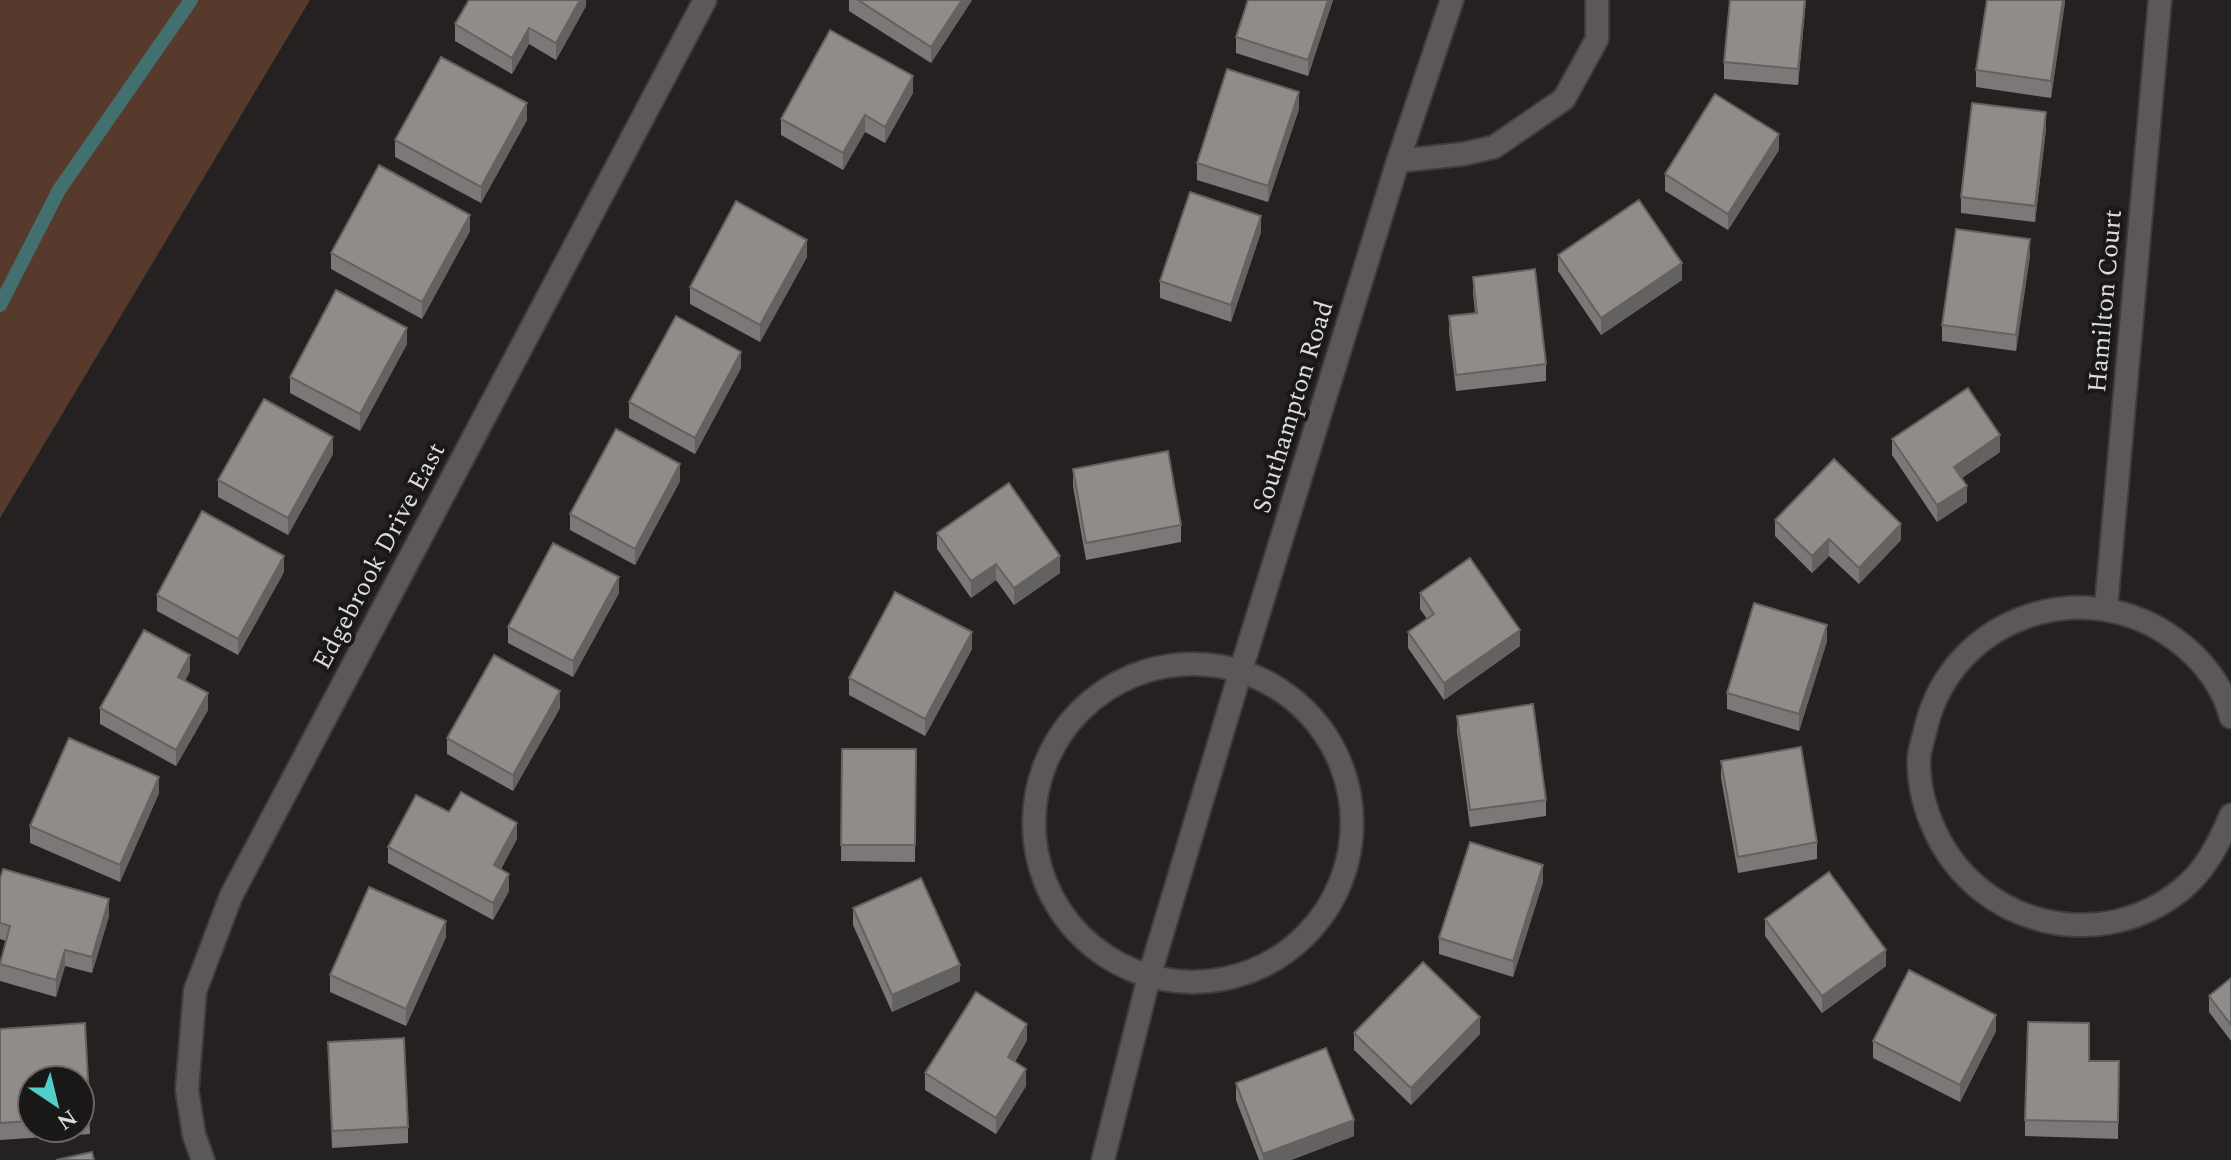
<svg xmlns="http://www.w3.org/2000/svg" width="2231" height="1160" viewBox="0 0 2231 1160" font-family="Spectral,serif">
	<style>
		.green { fill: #573a2c }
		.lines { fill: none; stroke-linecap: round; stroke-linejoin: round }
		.stream { stroke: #42706f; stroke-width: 14 }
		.minor-casing { stroke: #3f3d3b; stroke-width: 26 }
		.minor { stroke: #5c5857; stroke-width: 22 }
		.wall { fill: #7b7877; fill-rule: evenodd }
		.shaded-wall { fill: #646261 }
		.building { fill: #8f8c8a; stroke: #646261; stroke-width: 2 }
		.labels { text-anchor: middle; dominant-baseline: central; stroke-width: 8; stroke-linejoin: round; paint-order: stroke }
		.street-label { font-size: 26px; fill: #dddbda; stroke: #1a1816 }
	</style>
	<rect width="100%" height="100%" fill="#242120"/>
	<path class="green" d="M 0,0 L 310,0 L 0,518 Z"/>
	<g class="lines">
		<path class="stream" d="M 0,305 L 59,190 L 191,0"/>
		<defs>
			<g id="minor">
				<path d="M 1398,161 L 1463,154 L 1494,147 L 1564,99 L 1597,39 L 1597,0"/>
				<path d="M 2106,608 L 2160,0"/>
				<circle cx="1193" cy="823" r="159"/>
				<path d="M 2231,717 C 2223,686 2202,659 2176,640 C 2086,572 1953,616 1926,727 C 1924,737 1920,747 1919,757 C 1918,783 1925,810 1936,833 C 1980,926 2100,955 2181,890 C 2206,870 2219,843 2231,815"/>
				<path d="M 203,1160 L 194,1135 L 187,1090 L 195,991 L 231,896 L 705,0"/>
				<path d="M 1103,1160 L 1149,977 L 1241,670 L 1398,161 L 1452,0"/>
			</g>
		</defs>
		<use href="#minor" class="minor-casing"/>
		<use href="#minor" class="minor"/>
	</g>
	<g class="wall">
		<path d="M 586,0 L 586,6 L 556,60 L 529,44 L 512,74 L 455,41 L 455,24 Z"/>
		<path d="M 849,0 L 972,0 L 931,63 L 849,11 Z"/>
		<path d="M 1333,0 L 1308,76 L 1236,53 L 1236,37 Z"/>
		<path d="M 1806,0 L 1798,85 L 1724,79 L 1724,62 Z"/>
		<path d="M 2065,0 L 2051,98 L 1976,87 L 1976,70 Z"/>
		<path d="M 913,93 L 885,143 L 865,132 L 843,170 L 781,135 L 781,119 Z"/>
		<path d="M 1299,109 L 1268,202 L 1197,180 L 1197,163 Z"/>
		<path d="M 527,120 L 481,203 L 395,157 L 395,140 Z"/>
		<path d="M 2046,129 L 2035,222 L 1961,213 L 1961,197 Z"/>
		<path d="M 1779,150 L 1728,230 L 1665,191 L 1665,174 Z"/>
		<path d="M 470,231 L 422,319 L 331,269 L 331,253 Z"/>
		<path d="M 1261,232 L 1231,322 L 1160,298 L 1160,281 Z"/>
		<path d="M 1558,255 L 1682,280 L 1601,335 L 1558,271 Z"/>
		<path d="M 2030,255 L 2016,351 L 1942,341 L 1942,325 Z"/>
		<path d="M 807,257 L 760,342 L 690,304 L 690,287 Z"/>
		<path d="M 1473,277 L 1546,364 L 1546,381 L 1456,391 L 1449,332 L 1449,316 L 1475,313 L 1473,293 Z"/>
		<path d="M 407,344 L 360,431 L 290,393 L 290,377 Z"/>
		<path d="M 741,368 L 695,454 L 629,418 L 629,402 Z"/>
		<path d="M 1892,439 L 2000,452 L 1962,478 L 1967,502 L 1937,522 L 1892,455 Z"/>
		<path d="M 333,454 L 288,535 L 218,497 L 218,480 Z"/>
		<path d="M 1073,469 L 1181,525 L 1181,542 L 1086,560 L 1073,486 Z"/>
		<path d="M 680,481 L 635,565 L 570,530 L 570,514 Z"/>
		<path d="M 1775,520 L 1901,540 L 1859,584 L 1829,556 L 1812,573 L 1775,536 Z"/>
		<path d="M 937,533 L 1060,573 L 1014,605 L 996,580 L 971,598 L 937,549 Z"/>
		<path d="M 284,572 L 238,655 L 157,611 L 157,595 Z"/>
		<path d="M 619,593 L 573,677 L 508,643 L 508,627 Z"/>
		<path d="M 1420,593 L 1520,646 L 1444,700 L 1408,648 L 1408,632 L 1427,619 L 1420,609 Z"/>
		<path d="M 1827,641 L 1799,731 L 1727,709 L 1727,693 Z"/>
		<path d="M 972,649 L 925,736 L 849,695 L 849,678 Z"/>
		<path d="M 190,671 L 185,681 L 208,710 L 176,766 L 100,724 L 100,708 Z"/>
		<path d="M 560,708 L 513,791 L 447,754 L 447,738 Z"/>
		<path d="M 1457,716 L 1546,800 L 1546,816 L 1470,827 L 1457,732 Z"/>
		<path d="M 842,749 L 916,749 L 915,862 L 841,861 Z"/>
		<path d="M 1721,761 L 1817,842 L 1817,859 L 1738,873 L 1721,778 Z"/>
		<path d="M 159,793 L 120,882 L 30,843 L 30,826 Z"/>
		<path d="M 449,812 L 517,839 L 501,869 L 509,891 L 493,920 L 388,863 L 388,847 Z"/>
		<path d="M 0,879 L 109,916 L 92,973 L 65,966 L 56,997 L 0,981 L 0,964 L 6,941 L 0,939 Z"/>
		<path d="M 1543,882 L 1513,977 L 1439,954 L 1439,938 Z"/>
		<path d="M 853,908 L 960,981 L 892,1012 L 853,925 Z"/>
		<path d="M 1765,919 L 1886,966 L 1822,1013 L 1765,936 Z"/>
		<path d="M 446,937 L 406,1026 L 330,992 L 330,975 Z"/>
		<path d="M 2231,978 L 2231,1041 L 2209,1012 L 2209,996 Z"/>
		<path d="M 85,1023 L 90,1134 L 0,1140 L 0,1029 ZM 32,1080 L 80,1080 L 80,1128 L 32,1128 Z"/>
		<path d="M 1996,1031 L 1960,1102 L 1873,1058 L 1873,1041 Z"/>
		<path d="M 1354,1033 L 1480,1034 L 1411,1105 L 1354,1050 Z"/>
		<path d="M 1027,1040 L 1015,1062 L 1026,1086 L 996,1134 L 925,1090 L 925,1073 Z"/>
		<path d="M 328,1042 L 408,1127 L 408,1143 L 332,1148 Z"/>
		<path d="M 2089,1061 L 2119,1061 L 2118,1139 L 2025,1136 L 2025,1120 Z"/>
		<path d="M 1236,1083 L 1354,1136 L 1291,1160 L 1259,1160 L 1236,1100 Z"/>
	</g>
	<g class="shaded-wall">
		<path d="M 580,0 L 586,0 L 586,6 L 556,60 L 556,43 Z"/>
		<path d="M 962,0 L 972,0 L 931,63 L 931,47 Z"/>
		<path d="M 1328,0 L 1333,0 L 1308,76 L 1308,60 Z"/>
		<path d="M 1805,0 L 1806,0 L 1798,85 L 1798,69 Z"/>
		<path d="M 2063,0 L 2065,0 L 2065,3 L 2051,98 L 2051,81 Z"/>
		<path d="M 529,28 L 529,44 L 512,74 L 512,58 Z"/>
		<path d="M 913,76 L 913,93 L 885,143 L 885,127 Z"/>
		<path d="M 1299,92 L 1299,109 L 1268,202 L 1268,186 Z"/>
		<path d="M 527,103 L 527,120 L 481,203 L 481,187 Z"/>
		<path d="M 2046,112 L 2046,129 L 2035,222 L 2035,206 Z"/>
		<path d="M 865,115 L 865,132 L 843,170 L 843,153 Z"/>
		<path d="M 1779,134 L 1779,150 L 1728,230 L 1728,214 Z"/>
		<path d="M 470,215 L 470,231 L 422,319 L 422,302 Z"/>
		<path d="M 1261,216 L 1261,232 L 1231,322 L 1231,305 Z"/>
		<path d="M 2030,239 L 2030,255 L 2016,351 L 2016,335 Z"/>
		<path d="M 807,240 L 807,257 L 760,342 L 760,325 Z"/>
		<path d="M 1682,263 L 1682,280 L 1601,335 L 1601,318 Z"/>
		<path d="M 407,328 L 407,344 L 360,431 L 360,414 Z"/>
		<path d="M 741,352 L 741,368 L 695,454 L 695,438 Z"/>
		<path d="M 2000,435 L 2000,452 L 1954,483 L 1954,467 Z"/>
		<path d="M 333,437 L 333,454 L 288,535 L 288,518 Z"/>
		<path d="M 680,464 L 680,481 L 635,565 L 635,549 Z"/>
		<path d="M 1967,486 L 1967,502 L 1937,522 L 1937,505 Z"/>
		<path d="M 1901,524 L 1901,540 L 1859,584 L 1859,568 Z"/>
		<path d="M 1829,539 L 1829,556 L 1812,573 L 1812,556 Z"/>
		<path d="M 284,556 L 284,572 L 238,655 L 238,639 Z"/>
		<path d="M 1060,556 L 1060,573 L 1014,605 L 1014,588 Z"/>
		<path d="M 996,564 L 996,580 L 971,598 L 971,581 Z"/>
		<path d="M 619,577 L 619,593 L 573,677 L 573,661 Z"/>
		<path d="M 1827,625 L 1827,641 L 1799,731 L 1799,714 Z"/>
		<path d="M 1520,630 L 1520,646 L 1444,700 L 1444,683 Z"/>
		<path d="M 972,632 L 972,649 L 925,736 L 925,719 Z"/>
		<path d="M 190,655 L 190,671 L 178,693 L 178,677 Z"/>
		<path d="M 560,691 L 560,708 L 513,791 L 513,775 Z"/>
		<path d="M 208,693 L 208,710 L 176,766 L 176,750 Z"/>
		<path d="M 159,777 L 159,793 L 120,882 L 120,865 Z"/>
		<path d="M 517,823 L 517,839 L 494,882 L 494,865 Z"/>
		<path d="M 1543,865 L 1543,882 L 1513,977 L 1513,961 Z"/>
		<path d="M 509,874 L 509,891 L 493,920 L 493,903 Z"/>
		<path d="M 109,899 L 109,916 L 92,973 L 92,957 Z"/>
		<path d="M 446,921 L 446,937 L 406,1026 L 406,1009 Z"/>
		<path d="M 65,950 L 65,966 L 56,997 L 56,980 Z"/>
		<path d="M 1886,950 L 1886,966 L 1822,1013 L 1822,996 Z"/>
		<path d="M 960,965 L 960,981 L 892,1012 L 892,995 Z"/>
		<path d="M 1996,1015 L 1996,1031 L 1960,1102 L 1960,1085 Z"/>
		<path d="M 1480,1017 L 1480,1034 L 1411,1105 L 1411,1088 Z"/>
		<path d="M 1027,1024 L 1027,1040 L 1008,1074 L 1008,1057 Z"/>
		<path d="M 1026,1069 L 1026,1086 L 996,1134 L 996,1118 Z"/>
		<path d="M 1354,1120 L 1354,1136 L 1291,1160 L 1263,1160 L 1263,1154 Z"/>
	</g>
	<g class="building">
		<path d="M 469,0 L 580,0 L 556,43 L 529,28 L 512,58 L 455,24 Z"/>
		<path d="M 858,0 L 962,0 L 931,47 Z"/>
		<path d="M 1248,0 L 1328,0 L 1308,60 L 1236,37 Z"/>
		<path d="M 1730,0 L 1805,0 L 1798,69 L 1724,62 Z"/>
		<path d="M 1987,0 L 2063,0 L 2051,81 L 1976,70 Z"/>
		<path d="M 830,30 L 913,76 L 885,127 L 865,115 L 843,153 L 781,119 Z"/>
		<path d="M 441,57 L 527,103 L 481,187 L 395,140 Z"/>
		<path d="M 1227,69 L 1299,92 L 1268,186 L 1197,163 Z"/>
		<path d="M 1715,94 L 1779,134 L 1728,214 L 1665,174 Z"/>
		<path d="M 1972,103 L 2046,112 L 2035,206 L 1961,197 Z"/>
		<path d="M 379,165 L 470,215 L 422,302 L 331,253 Z"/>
		<path d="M 1190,192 L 1261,216 L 1231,305 L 1160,281 Z"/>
		<path d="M 1639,200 L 1682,263 L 1601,318 L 1558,255 Z"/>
		<path d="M 736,201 L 807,240 L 760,325 L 690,287 Z"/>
		<path d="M 1956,229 L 2030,239 L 2016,335 L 1942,325 Z"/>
		<path d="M 1535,269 L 1546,364 L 1456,375 L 1449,316 L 1477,313 L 1473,277 Z"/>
		<path d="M 336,290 L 407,328 L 360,414 L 290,377 Z"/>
		<path d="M 676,316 L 741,352 L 695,438 L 629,402 Z"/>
		<path d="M 1968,388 L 2000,435 L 1954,467 L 1967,486 L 1937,505 L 1892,439 Z"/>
		<path d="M 264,399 L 333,437 L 288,518 L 218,480 Z"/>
		<path d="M 616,429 L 680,464 L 635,549 L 570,514 Z"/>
		<path d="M 1168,451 L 1181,525 L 1086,543 L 1073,469 Z"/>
		<path d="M 1834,459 L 1901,524 L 1859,568 L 1829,539 L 1812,556 L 1775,520 Z"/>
		<path d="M 1009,483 L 1060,556 L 1014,588 L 996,564 L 971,581 L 937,533 Z"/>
		<path d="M 202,511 L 284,556 L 238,639 L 157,595 Z"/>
		<path d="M 553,543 L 619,577 L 573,661 L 508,627 Z"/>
		<path d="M 1470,558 L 1520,630 L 1444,683 L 1408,632 L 1434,614 L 1420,593 Z"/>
		<path d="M 895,592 L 972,632 L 925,719 L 849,678 Z"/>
		<path d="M 1754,603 L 1827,625 L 1799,714 L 1727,693 Z"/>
		<path d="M 144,630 L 190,655 L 178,677 L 208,693 L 176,750 L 100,708 Z"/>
		<path d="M 494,655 L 560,691 L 513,775 L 447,738 Z"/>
		<path d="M 1533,704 L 1546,800 L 1470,810 L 1457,716 Z"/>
		<path d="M 69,738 L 159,777 L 120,865 L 30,826 Z"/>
		<path d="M 1801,747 L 1817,842 L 1738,857 L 1721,761 Z"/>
		<path d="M 842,749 L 916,749 L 915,845 L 841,845 Z"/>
		<path d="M 461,792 L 517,823 L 494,865 L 509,874 L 493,903 L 388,847 L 416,795 L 449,812 Z"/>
		<path d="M 1470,842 L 1543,865 L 1513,961 L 1439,938 Z"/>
		<path d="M 3,869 L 109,899 L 92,957 L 65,950 L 56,980 L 0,964 L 10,926 L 0,923 L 0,879 Z"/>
		<path d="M 1829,872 L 1886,950 L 1822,996 L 1765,919 Z"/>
		<path d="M 921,878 L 960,965 L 892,995 L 853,908 Z"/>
		<path d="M 369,887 L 446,921 L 406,1009 L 330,975 Z"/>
		<path d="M 1423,962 L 1480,1017 L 1411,1088 L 1354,1033 Z"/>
		<path d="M 1909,970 L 1996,1015 L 1960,1085 L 1873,1041 Z"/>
		<path d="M 2231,978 L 2231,1025 L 2209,996 Z"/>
		<path d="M 976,992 L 1027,1024 L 1008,1057 L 1026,1069 L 996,1118 L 925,1073 Z"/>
		<path d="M 2028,1022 L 2089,1023 L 2089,1061 L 2119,1061 L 2118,1122 L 2025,1120 Z"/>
		<path d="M 85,1023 L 90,1117 L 80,1118 L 80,1080 L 32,1080 L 32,1121 L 0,1123 L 0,1029 Z"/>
		<path d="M 404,1038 L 408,1127 L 332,1131 L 328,1042 Z"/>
		<path d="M 1326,1048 L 1354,1120 L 1263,1154 L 1236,1083 Z"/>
		<path d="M 92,1152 L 94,1160 L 56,1160 Z"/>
	</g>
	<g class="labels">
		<g class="street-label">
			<text transform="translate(2105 301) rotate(-85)">Hamilton Court</text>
			<text transform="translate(1293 407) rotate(-73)">Southampton Road</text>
			<text transform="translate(379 556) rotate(-62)">Edgebrook Drive East</text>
		</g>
	</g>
	<g transform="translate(56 1104) rotate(145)"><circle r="38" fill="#1a1816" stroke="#686664" stroke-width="2"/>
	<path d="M0-6L14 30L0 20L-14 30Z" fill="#53cdc9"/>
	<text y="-12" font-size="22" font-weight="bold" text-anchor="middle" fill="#dddbda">N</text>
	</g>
</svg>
